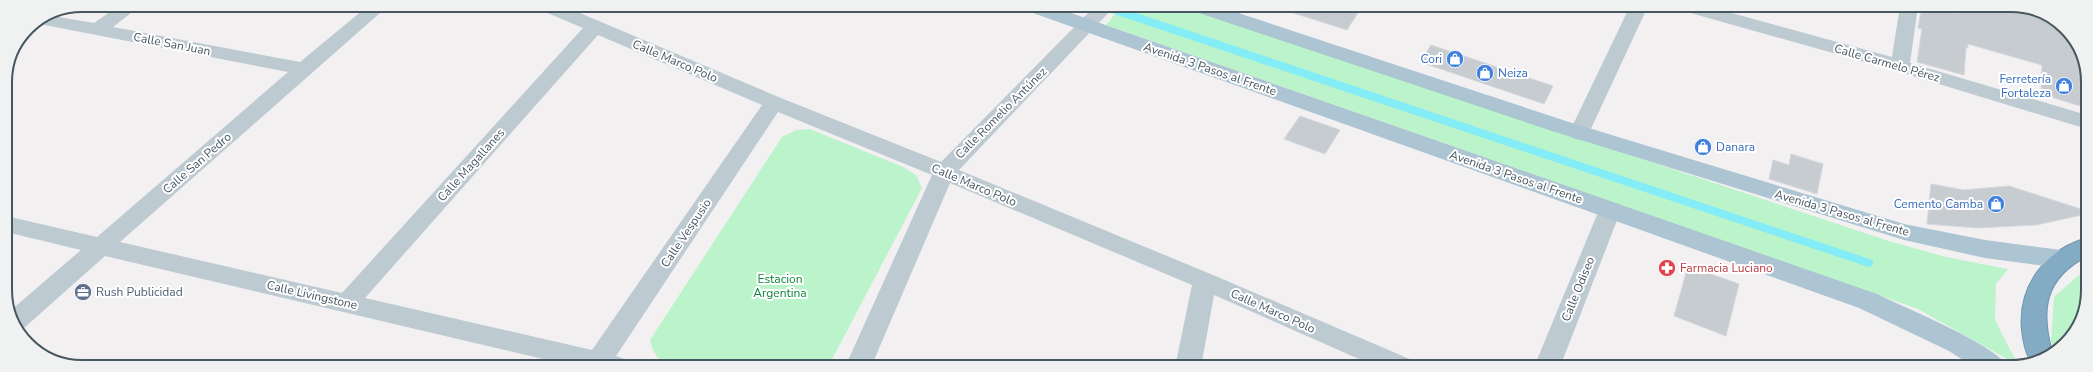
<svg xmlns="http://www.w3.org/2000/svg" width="2093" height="372" viewBox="0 0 2093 372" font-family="'Nunito Sans',sans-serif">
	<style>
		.green { fill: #bbf4ca }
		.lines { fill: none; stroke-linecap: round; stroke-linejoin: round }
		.stream { stroke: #83ecf6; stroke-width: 8 }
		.building { fill: #c7ccd0; stroke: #d4d7dd }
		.highway-casing { stroke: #6e96b0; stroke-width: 2 }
		.minor { fill: #bdcad1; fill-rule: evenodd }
		.major { fill: #adc4d2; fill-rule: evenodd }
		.highway { fill: #83abc4; fill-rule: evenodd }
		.labels { text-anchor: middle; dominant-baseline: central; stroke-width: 4; stroke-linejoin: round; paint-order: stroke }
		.street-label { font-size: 12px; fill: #465760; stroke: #fff }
		.shop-label { font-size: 12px; fill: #366cbe; stroke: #fff; text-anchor: end }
		.health-label { font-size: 12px; fill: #be3a42; stroke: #fff; text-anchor: start }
		.park-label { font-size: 12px; fill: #0d853a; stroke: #fff }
		.service-label { font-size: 12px; fill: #4e5e75; stroke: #fff; text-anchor: start }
		.rim { fill: none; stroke: #465760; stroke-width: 2 }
	</style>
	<rect width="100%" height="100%" fill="#f3f0f1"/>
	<g class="green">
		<path d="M 1122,5 L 1178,5 L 1892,242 L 1946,257 L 2008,269 L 1996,284 L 1995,320 L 2018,365 L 1918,309 L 1106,25 Z"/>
		<path d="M 810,129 L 903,167 L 916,175 L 922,188 L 828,367 L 680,367 C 661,362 655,360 650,340 L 782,137 L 796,130 Z"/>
		<path d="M 2087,268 L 2087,301 L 2062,348 L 2055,351 L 2051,342 L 2054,297 Z"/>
	</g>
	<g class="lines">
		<path class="stream" d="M 1103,6 L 1869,263"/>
	</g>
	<g class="building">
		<path d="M 1285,5 L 1363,5 L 1347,30 L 1284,10 Z"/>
		<path d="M 1922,6 L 1955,13 L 1956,6 L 2022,6 L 2065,27 L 2086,66 L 2087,108 L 2041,94 L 2042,65 L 1968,44 L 1968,48 L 1966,47 L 1964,75 L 1917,62 L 1922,29 L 1918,28 Z"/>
		<path d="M 1431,45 L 1470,58 L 1553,86 L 1544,104 L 1420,62 Z"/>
		<path d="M 1300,116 L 1340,130 L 1325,154 L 1284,139 Z"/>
		<path d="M 1791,154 L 1823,164 L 1817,194 L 1769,179 L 1773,160 L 1789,165 Z"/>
		<path d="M 1931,184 L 1964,190 L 2009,186 L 2087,211 L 2087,214 L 2036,225 L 1978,228 L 1927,224 Z"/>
		<path d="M 1688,266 L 1739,284 L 1726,336 L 1674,316 Z"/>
	</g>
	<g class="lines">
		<defs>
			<path id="highway" d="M 2087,238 L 2087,256 C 2045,278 2040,309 2052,352 L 2030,360 C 2025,351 2023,340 2022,330 C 2018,286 2045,250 2087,238 Z"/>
		</defs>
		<use href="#highway" class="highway-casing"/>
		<g class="minor">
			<path d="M 120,5 L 141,5 L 113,27 L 300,62 L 369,5 L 389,5 L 120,242 L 342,293 L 583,28 L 538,9 L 536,5 L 561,5 L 781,98 L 941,162 L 1096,5 L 1116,5 L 959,170 L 1213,275 L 1412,360 L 1416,367 L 1377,367 L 1214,295 L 1201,367 L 1175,367 L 1192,285 L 950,183 L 871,367 L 845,367 L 932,175 L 778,112 L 616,356 L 628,360 L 632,367 L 573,366 L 105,256 L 24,328 L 19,329 L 10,311 L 81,250 L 6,232 L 6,216 L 97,237 L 288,72 L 34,23 L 47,15 L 94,23 ZM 598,35 L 762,105 L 592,350 L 365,298 Z"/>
			<path d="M 1630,6 L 1648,6 L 1589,133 L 1586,138 L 1579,140 L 1572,138 L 1569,133 Z"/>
			<path d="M 1678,6 L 1706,6 L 1892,57 L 1900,6 L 1918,6 L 1910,63 L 2087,115 L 2087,129 L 1893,70 L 1680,10 Z"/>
			<path d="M 1610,202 L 1618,204 L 1621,210 L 1560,367 L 1534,367 L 1599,210 L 1602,204 Z"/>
		</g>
		<g class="major">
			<path d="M 1020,5 L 1048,5 L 1877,294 C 1903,307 1997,345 2008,367 L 1974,367 L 1949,351 L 1859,308 L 1022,9 Z"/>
			<path d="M 1185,5 L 1214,5 L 1569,122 L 1904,224 L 1985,240 L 2061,250 L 2069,253 L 2073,259 L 2069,265 L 2061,268 L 1985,258 L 1904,240 L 1555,132 L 1187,9 Z"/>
		</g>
		<use href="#highway" class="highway"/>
	</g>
	<defs>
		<symbol id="shop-disc" viewBox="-11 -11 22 22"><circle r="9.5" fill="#3f7fe0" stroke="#fff"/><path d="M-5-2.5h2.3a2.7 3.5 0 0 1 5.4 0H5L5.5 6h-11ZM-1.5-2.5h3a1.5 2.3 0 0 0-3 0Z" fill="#fff"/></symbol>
		<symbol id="pharmacy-disc" viewBox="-11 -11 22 22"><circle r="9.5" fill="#e0444e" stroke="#fff"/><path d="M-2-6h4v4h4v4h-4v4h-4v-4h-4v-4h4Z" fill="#fff"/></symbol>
		<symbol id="office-disc" viewBox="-11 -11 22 22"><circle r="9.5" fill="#5c6f8a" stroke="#fff"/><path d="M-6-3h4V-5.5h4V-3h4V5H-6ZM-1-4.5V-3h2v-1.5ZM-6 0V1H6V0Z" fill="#fff"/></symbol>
	</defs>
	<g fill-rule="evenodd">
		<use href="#shop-disc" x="1445" y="49" width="20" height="20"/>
		<use href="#shop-disc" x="1475" y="63" width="20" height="20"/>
		<use href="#shop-disc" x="2054" y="76" width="20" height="20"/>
		<use href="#shop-disc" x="1693" y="137" width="20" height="20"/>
		<use href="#shop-disc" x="1986" y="194" width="20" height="20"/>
		<use href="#pharmacy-disc" x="1657" y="258" width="20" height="20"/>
		<use href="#office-disc" x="73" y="282" width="20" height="20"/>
	</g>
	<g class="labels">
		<g class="street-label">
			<text transform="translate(172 44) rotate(11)">Calle San Juan</text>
			<text transform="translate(675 61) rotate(23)">Calle Marco Polo</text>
			<text transform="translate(1887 63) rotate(16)">Calle Carmelo Pérez</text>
			<text transform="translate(1210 69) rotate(19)">Avenida 3 Pasos al Frente</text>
			<text transform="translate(1001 113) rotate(-45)">Calle Romelio Antúnez</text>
			<text transform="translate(197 163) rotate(-41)">Calle San Pedro</text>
			<text transform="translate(471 165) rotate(-48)">Calle Magallanes</text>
			<text transform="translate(1516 177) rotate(19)">Avenida 3 Pasos al Frente</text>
			<text transform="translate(974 185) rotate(23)">Calle Marco Polo</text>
			<text transform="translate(1842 213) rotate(16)">Avenida 3 Pasos al Frente</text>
			<text transform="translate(686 233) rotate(-56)">Calle Vespusio</text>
			<text transform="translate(1578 289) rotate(-68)">Calle Odiseo</text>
			<text transform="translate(312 295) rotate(13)">Calle Livingstone</text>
			<text transform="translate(1273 311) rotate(24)">Calle Marco Polo</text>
		</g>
		<g class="shop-label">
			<text x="1442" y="59">Cori</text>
			<text x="1498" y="73" text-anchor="start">Neiza</text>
			<text x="2051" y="79">Ferretería<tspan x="2051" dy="14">Fortaleza</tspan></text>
			<text x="1716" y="147" text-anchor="start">Danara</text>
			<text x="1983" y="204">Cemento Camba</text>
		</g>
		<g class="health-label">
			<text x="1680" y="268">Farmacia Luciano</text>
		</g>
		<g class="park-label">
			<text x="780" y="279">Estacion<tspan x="780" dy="14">Argentina</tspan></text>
		</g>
		<g class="service-label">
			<text x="96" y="292">Rush Publicidad</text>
		</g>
	</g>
	<path d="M0 0H2093V372H0ZM82 12H2011A70 70 0 0 1 2081 82V290A70 70 0 0 1 2011 360H82A70 70 0 0 1 12 290V82A70 70 0 0 1 82 12Z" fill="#f0f2f2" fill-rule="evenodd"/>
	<path class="rim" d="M82 12H2011A70 70 0 0 1 2081 82V290A70 70 0 0 1 2011 360H82A70 70 0 0 1 12 290V82A70 70 0 0 1 82 12Z"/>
</svg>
